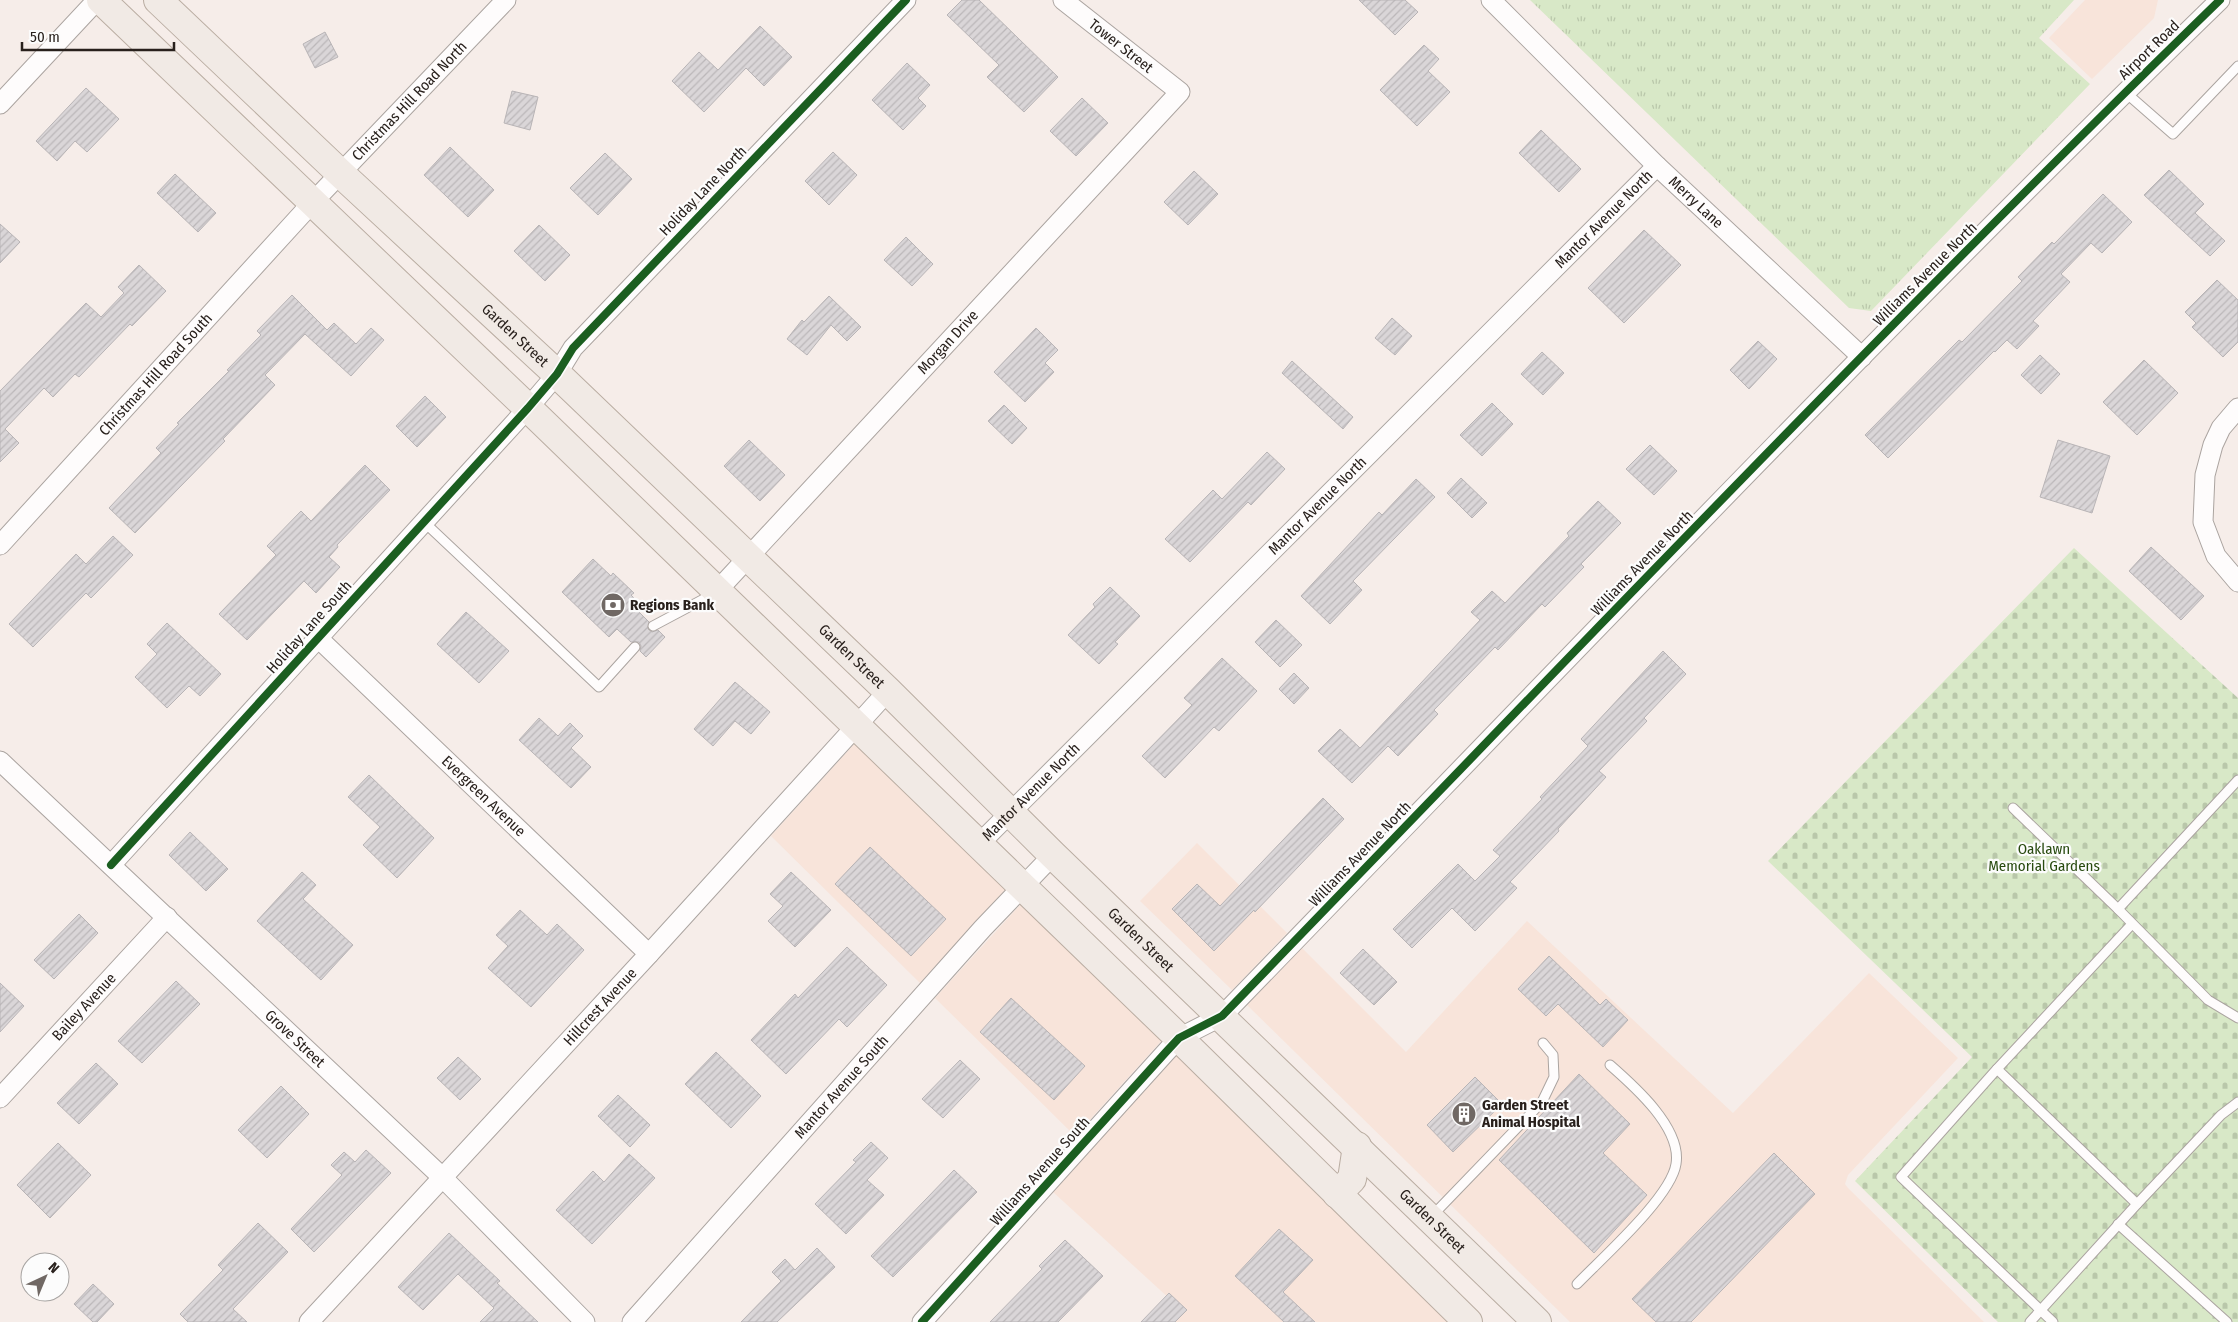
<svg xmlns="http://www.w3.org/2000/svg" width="2238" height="1322" viewBox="0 0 2238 1322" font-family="'Fira Sans Condensed',sans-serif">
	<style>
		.built { fill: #f8e4da }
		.grass { fill: url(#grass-tufts) }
		.cemetery { fill: url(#cemetery-stones) }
		.building { fill: url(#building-hatch); stroke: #b8b4b6 }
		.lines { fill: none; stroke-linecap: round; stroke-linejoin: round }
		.lane-casing { stroke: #aba4a0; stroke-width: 11 }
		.street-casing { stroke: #aba4a0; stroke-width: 21 }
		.primary-casing { stroke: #baada2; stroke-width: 30 }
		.lane { stroke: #fefcfc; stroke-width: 9 }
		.street { stroke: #fefcfc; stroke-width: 19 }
		.primary { stroke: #f1eae5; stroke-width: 28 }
		.cycleway-casing { stroke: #fcfcfc; stroke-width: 11 }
		.cycleway { stroke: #1b5e20; stroke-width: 8 }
		.labels { text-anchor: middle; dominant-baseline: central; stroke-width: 4.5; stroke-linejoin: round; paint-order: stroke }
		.street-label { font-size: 15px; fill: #28201c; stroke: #fcfcfc }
		.poi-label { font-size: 15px; font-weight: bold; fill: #28201c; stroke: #fcfcfc; text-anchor: start }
		.park-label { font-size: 15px; fill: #284a0f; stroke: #fcfcfc }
	</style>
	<defs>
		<pattern id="grass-tufts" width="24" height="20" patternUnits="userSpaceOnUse" patternTransform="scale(1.25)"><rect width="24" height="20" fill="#d8e8c7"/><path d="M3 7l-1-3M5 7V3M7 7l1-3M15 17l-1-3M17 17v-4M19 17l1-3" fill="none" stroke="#b9c7aa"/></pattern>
		<pattern id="cemetery-stones" width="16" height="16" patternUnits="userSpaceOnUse" patternTransform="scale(1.25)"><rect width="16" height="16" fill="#d8e8c7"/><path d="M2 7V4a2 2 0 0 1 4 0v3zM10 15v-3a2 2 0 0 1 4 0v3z" fill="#b9c7aa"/></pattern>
		<pattern id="building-hatch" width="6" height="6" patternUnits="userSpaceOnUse" patternTransform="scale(1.25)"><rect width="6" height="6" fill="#dad6d8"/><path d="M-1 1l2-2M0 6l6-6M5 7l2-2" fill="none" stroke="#bbb7b9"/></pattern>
	</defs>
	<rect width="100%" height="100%" fill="#f6ede9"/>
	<g class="built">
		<path d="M 2085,0 L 2158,0 L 2154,18 L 2092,79 L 2049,38 Z"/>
		<path d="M 855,743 L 1006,889 L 920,983 L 771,836 Z"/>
		<path d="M 1197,843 L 1287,933 L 1232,990 L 1140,901 Z"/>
		<path d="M 1022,903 L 1163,1039 L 1075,1136 L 935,998 Z"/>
		<path d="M 1527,921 L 1733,1113 L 1869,973 L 1958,1058 L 1848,1175 L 1845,1184 L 1848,1188 L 1984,1322 L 1570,1322 L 1247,1005 L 1302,948 L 1406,1052 Z"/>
		<path d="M 1178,1054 L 1451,1322 L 1173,1322 L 1183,1311 L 1053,1192 Z"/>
	</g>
	<path class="grass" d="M 1530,0 L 2074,0 L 2039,38 L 2090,84 L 1871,311 L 1849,308 Z"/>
	<path class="cemetery" d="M 2074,548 L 2238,698 L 2238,1322 L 1998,1322 L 1855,1181 L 1972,1057 L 1768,861 Z"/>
	<g class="building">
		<path d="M 962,0 L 979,0 L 1058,77 L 1024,112 L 987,77 L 999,65 L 947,15 Z"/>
		<path d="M 1359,0 L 1405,0 L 1418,12 L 1395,35 Z"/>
		<path d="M 760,26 L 792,57 L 764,86 L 746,68 L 704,112 L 672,81 L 699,52 L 718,70 Z"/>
		<path d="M 325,32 L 338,57 L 315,68 L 303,44 Z"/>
		<path d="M 1424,45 L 1439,59 L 1428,71 L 1450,92 L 1417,126 L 1380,90 Z"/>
		<path d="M 907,63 L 930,85 L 918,98 L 926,106 L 903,130 L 872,100 Z"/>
		<path d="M 86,88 L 119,119 L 87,152 L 75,141 L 57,161 L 36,141 Z"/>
		<path d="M 512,91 L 538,97 L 530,130 L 504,123 Z"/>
		<path d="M 1082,98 L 1108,123 L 1076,156 L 1050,131 Z"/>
		<path d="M 1541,130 L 1581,169 L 1559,192 L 1519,153 Z"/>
		<path d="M 450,147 L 494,190 L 468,217 L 424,175 Z"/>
		<path d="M 833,152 L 857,175 L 829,205 L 805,181 Z"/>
		<path d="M 605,153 L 632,179 L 598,215 L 570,188 Z"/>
		<path d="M 2169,170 L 2204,204 L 2195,213 L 2225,241 L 2210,256 L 2144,195 Z"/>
		<path d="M 1194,171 L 1218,194 L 1188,225 L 1164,202 Z"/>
		<path d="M 175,174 L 216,213 L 198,232 L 157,193 Z"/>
		<path d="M 2103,194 L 2132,222 L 2102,253 L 2091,243 L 2061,274 L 2070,282 L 2033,321 L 2039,326 L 2017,349 L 2007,340 L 1995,352 L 1994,351 L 1888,458 L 1865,435 L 1959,340 L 1962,342 L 2022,281 L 2018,277 L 2052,242 L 2054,244 Z"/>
		<path d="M 0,224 L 20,242 L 0,263 Z"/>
		<path d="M 539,225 L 570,255 L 545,281 L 514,251 Z"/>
		<path d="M 1644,230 L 1681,265 L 1624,323 L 1588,288 Z"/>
		<path d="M 906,237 L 933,264 L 912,286 L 884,260 Z"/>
		<path d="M 139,265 L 166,291 L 132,326 L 130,324 L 79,377 L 75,374 L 53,397 L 44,388 L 5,429 L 19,443 L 0,462 L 0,391 L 86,303 L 101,317 L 124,293 L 118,287 Z"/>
		<path d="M 2217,280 L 2238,300 L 2238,342 L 2223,357 L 2192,327 L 2196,323 L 2185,312 Z"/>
		<path d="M 292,295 L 327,330 L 334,323 L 356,344 L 371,328 L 384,340 L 351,376 L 305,334 L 265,375 L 275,385 L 223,439 L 225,441 L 135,533 L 109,508 L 161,453 L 156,448 L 179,424 L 177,423 L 229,371 L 227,370 L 261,335 L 257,331 Z"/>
		<path d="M 829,296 L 861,327 L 847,341 L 831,325 L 807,355 L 787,339 L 802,320 L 804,322 Z"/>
		<path d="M 1392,318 L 1412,336 L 1395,355 L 1375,338 Z"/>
		<path d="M 1036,328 L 1058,350 L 1045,363 L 1054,372 L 1025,402 L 994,372 Z"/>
		<path d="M 1758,341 L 1777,359 L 1749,389 L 1730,370 Z"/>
		<path d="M 1542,352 L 1564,373 L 1543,395 L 1521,374 Z"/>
		<path d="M 2040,355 L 2060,374 L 2041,394 L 2021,375 Z"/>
		<path d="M 2144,360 L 2178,393 L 2137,435 L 2103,402 Z"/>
		<path d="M 1292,361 L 1353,417 L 1343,429 L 1282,373 Z"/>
		<path d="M 425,396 L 446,417 L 417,447 L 396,426 Z"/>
		<path d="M 1492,403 L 1513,424 L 1482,456 L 1460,435 Z"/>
		<path d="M 1004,405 L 1027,428 L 1012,444 L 988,421 Z"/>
		<path d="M 749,440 L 785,475 L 760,501 L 724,466 Z"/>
		<path d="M 2058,440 L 2110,456 L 2092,513 L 2040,497 Z"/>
		<path d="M 1650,445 L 1677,471 L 1654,495 L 1626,469 Z"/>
		<path d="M 1267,452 L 1285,469 L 1251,505 L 1248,502 L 1190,562 L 1165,539 L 1213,490 L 1222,499 Z"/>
		<path d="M 365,465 L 390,490 L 337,545 L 338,547 L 329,557 L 340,567 L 316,593 L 304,581 L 247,640 L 219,614 L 276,555 L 267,546 L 301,511 L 311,521 Z"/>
		<path d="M 1461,478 L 1487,503 L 1472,518 L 1447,493 Z"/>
		<path d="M 1416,479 L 1435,497 L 1353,581 L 1362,590 L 1330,624 L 1301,596 L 1379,512 L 1382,515 Z"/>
		<path d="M 1598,501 L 1621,523 L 1581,564 L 1584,567 L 1545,607 L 1542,604 L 1498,650 L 1495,647 L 1434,710 L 1438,714 L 1398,756 L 1388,746 L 1352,783 L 1318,751 L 1340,729 L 1360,748 L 1480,620 L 1471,612 L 1492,591 L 1505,603 L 1569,536 L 1567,533 Z"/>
		<path d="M 113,536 L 133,555 L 91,598 L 86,593 L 33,647 L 9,624 L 76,554 L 86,564 Z"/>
		<path d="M 2151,547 L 2204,596 L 2181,620 L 2129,571 Z"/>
		<path d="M 593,559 L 611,576 L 613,573 L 634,593 L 631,595 L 640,604 L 636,609 L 649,622 L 648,629 L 652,632 L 658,630 L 665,637 L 646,657 L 640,651 L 641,646 L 639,642 L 631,642 L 617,629 L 609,637 L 562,592 Z"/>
		<path d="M 1110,587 L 1140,616 L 1115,642 L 1118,644 L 1099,664 L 1068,635 L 1095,607 L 1093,604 Z"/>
		<path d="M 466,612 L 509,651 L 479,683 L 437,644 Z"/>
		<path d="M 1276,620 L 1302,645 L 1280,667 L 1255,642 Z"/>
		<path d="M 167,623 L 221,674 L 200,696 L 189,686 L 167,708 L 135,677 L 157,654 L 147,644 Z"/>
		<path d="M 1663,651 L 1686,674 L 1644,718 L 1647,721 L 1599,771 L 1606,777 L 1558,829 L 1559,831 L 1510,882 L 1517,888 L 1475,931 L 1452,908 L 1412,948 L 1393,929 L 1458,864 L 1475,881 L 1500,856 L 1493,850 L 1542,799 L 1540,797 L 1588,746 L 1581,739 Z"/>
		<path d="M 1222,658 L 1257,691 L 1219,731 L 1214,727 L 1165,778 L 1142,756 L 1192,705 L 1184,698 Z"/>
		<path d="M 1294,673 L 1309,688 L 1294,704 L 1279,689 Z"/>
		<path d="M 735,682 L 770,712 L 751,734 L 735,721 L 713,746 L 694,729 Z"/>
		<path d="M 539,718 L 558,736 L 570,723 L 583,736 L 571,748 L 591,767 L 571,788 L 519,740 Z"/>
		<path d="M 369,775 L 434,838 L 397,878 L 363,845 L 380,827 L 348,797 Z"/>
		<path d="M 1323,798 L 1344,819 L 1255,912 L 1254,910 L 1214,951 L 1172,909 L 1197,884 L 1220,906 Z"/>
		<path d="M 190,832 L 228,869 L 206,891 L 169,855 Z"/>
		<path d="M 870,847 L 946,919 L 911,956 L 835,884 Z"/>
		<path d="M 302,872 L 316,885 L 303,899 L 353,945 L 321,980 L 257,921 Z"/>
		<path d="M 791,872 L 831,910 L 795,947 L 768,921 L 783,906 L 770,894 Z"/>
		<path d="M 520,910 L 547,935 L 557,924 L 584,950 L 531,1007 L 488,968 L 508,946 L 496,935 Z"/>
		<path d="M 79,914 L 98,933 L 54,979 L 34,960 Z"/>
		<path d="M 847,947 L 887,985 L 847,1027 L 839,1019 L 786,1074 L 751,1040 L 795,994 L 798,998 Z"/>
		<path d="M 1363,949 L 1397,982 L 1374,1005 L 1340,973 Z"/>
		<path d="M 1549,956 L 1600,1005 L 1606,999 L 1628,1020 L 1603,1047 L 1558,1004 L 1546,1016 L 1518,989 Z"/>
		<path d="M 176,981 L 200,1004 L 142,1063 L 118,1041 Z"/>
		<path d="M 0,983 L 24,1006 L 0,1032 Z"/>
		<path d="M 1011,998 L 1085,1066 L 1054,1100 L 980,1032 Z"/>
		<path d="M 716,1052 L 761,1096 L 731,1128 L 685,1084 Z"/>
		<path d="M 458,1057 L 481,1079 L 460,1100 L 437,1078 Z"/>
		<path d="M 960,1060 L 980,1079 L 943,1118 L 922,1099 Z"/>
		<path d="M 96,1063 L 118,1084 L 79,1124 L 57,1103 Z"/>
		<path d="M 1579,1074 L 1630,1124 L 1603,1153 L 1647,1195 L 1594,1253 L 1499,1160 Z"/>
		<path d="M 1475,1077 L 1502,1104 L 1453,1152 L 1427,1125 Z"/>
		<path d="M 281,1086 L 309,1114 L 267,1158 L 238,1130 Z"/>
		<path d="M 618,1095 L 650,1125 L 630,1147 L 598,1116 Z"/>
		<path d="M 871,1142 L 888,1158 L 867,1180 L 884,1195 L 846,1234 L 815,1204 L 856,1162 L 853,1160 Z"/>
		<path d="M 58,1143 L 91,1175 L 50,1218 L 17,1185 Z"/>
		<path d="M 366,1150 L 391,1173 L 314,1252 L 291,1229 L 342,1175 L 331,1165 L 344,1152 L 355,1162 Z"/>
		<path d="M 1774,1153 L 1815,1194 L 1691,1322 L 1656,1322 L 1632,1299 Z"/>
		<path d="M 629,1154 L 655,1178 L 592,1244 L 556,1210 L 593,1171 L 604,1182 Z"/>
		<path d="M 954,1170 L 977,1192 L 893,1277 L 871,1256 Z"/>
		<path d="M 258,1223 L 288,1252 L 233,1309 L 247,1322 L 188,1322 L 180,1314 L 223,1270 L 218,1265 Z"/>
		<path d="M 1279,1229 L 1313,1260 L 1283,1292 L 1315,1322 L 1284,1322 L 1235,1276 Z"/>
		<path d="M 449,1233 L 500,1281 L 497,1283 L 538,1322 L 480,1322 L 494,1308 L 458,1274 L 423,1310 L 398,1287 Z"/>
		<path d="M 1065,1240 L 1103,1276 L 1058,1322 L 990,1322 L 1042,1269 L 1039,1266 Z"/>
		<path d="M 817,1248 L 835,1267 L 777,1322 L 741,1322 L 781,1281 L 772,1272 L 785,1259 L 795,1270 Z"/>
		<path d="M 93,1284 L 114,1304 L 97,1322 L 93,1322 L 74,1304 Z"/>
		<path d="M 1169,1293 L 1187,1310 L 1175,1322 L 1141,1322 Z"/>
	</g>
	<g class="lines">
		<defs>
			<g id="lane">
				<path d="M 2125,92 L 2173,134 L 2238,66"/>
				<path d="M 423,521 L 599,687 L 635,647"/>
				<path d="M 653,626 L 715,593"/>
				<path d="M 2013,808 L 2118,909 L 2208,1000 L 2238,1018"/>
				<path d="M 2118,909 L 2238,780"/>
				<path d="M 1997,1069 L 2137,1204"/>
				<path d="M 1432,1216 L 1542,1102 L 1554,1077 L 1553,1055 L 1543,1043"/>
				<path d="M 2118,1224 L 2227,1322"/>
				<path d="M 1577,1284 C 1602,1258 1671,1197 1676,1164 C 1682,1128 1634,1086 1610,1065"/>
				<path d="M 2030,1322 L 2137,1204 L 2221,1115 L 2238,1102"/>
				<path d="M 2053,1322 L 1901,1177 L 1997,1069 L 2132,924"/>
			</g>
			<g id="street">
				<path id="s1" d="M 1491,0 L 1657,166 L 1862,357"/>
				<path d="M 0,104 L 97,0"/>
				<path d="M 2238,408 L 2221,428 L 2213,445 L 2205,475 L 2203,522 L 2216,556 L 2238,582"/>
				<path id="s2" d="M 0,545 L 312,203 L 506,0"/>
				<path id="s3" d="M 716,592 L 1180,92 L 1063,0"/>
				<path id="s4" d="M 318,638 L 649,954"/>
				<path id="s5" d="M 0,761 L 442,1177 L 585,1322"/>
				<path id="s6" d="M 978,845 L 1657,166"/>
				<path d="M 111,865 L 528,408 L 557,374 L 573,348 L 906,0"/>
				<path id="s7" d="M 0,1098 L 167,917"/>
				<path id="s8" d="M 309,1322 L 649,954 L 888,691"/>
				<path id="s9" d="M 632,1322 L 983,928 L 1053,855"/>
				<path d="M 922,1322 L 1166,1052 L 1179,1038 L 1222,1016 C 1553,675 1880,330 2220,0"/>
			</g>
			<g id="primary">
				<path d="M 101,0 L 528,408 L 1179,1038 L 1468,1322"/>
				<path id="s10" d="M 158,0 L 340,173 L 557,374 L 888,691 L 1053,855 L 1537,1322"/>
				<path d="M 1337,1194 L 1352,1179 L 1357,1146"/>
			</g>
		</defs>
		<use href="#lane" class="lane-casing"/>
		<use href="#street" class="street-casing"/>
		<use href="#primary" class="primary-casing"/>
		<use href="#lane" class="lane"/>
		<use href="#street" class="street"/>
		<use href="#primary" class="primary"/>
		<defs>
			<g id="cycleway">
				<path d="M 111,865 L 528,408 L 557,374 L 573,348 L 906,0"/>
				<path d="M 922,1322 L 1166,1052 L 1179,1038 L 1222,1016 C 1553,675 1880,330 2220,0"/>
			</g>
		</defs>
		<use href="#cycleway" class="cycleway-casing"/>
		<use href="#cycleway" class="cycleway"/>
	</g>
	<defs>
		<symbol id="bank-disc" viewBox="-11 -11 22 22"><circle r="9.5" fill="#706864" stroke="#fcfcfc"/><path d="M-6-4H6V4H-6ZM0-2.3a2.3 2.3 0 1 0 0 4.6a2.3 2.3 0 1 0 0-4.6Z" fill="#fff"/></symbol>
		<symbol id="building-disc" viewBox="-11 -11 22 22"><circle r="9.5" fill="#706864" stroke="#fcfcfc"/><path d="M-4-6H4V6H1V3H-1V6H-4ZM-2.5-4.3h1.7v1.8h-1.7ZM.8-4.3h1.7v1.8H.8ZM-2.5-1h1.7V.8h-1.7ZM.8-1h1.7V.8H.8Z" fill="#fff"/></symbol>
	</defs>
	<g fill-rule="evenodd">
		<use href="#bank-disc" x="599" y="591" width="28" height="28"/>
		<use href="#building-disc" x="1450" y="1100" width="28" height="28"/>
	</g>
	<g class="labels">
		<g class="street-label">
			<text transform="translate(1121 46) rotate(38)">Tower Street</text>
			<text transform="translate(2149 50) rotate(-44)">Airport Road</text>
			<text stroke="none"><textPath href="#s2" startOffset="604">Christmas Hill Road North</textPath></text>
			<text transform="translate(703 191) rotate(-46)">Holiday Lane North</text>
			<text stroke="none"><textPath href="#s1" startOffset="288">Merry Lane</textPath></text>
			<text stroke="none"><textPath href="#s6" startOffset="885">Mantor Avenue North</textPath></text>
			<text transform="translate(1925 274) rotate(-45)">Williams Avenue North</text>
			<text stroke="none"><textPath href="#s10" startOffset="490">Garden Street</textPath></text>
			<text stroke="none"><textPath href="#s3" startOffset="341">Morgan Drive</textPath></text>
			<text stroke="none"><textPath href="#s2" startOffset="231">Christmas Hill Road South</textPath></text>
			<text stroke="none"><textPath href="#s6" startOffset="480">Mantor Avenue North</textPath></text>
			<text transform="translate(1642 563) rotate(-46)">Williams Avenue North</text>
			<text transform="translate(309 627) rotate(-48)">Holiday Lane South</text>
			<text stroke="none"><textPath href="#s10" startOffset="955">Garden Street</textPath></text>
			<text stroke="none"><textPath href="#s6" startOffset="75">Mantor Avenue North</textPath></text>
			<text stroke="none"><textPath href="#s4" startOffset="229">Evergreen Avenue</textPath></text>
			<text transform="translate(1360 854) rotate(-46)">Williams Avenue North</text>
			<text stroke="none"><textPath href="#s10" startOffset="1360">Garden Street</textPath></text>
			<text stroke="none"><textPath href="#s8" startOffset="429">Hillcrest Avenue</textPath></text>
			<text stroke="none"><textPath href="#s7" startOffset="124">Bailey Avenue</textPath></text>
			<text stroke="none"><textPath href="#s5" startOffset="405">Grove Street</textPath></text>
			<text stroke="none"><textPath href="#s9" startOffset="315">Mantor Avenue South</textPath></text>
			<text transform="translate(1040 1171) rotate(-48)">Williams Avenue South</text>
			<text stroke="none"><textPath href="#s10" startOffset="1765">Garden Street</textPath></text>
		</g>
		<g class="poi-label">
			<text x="630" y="605">Regions Bank</text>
			<text x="1482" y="1105">Garden Street<tspan x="1482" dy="17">Animal Hospital</tspan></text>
		</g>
		<g class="park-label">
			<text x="2044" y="849">Oaklawn<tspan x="2044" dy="17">Memorial Gardens</tspan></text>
		</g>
	</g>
	<g transform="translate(45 1277) rotate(44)"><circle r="24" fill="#fcfcfc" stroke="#a7a4a2"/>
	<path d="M0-4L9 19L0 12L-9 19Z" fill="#706864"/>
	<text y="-8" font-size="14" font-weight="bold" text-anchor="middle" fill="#28201c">N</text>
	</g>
	<path d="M22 42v8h152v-8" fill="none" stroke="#28201c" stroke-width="2.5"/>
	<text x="30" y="42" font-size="15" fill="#28201c" stroke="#fcfcfc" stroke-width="4" paint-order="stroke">50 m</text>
</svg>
